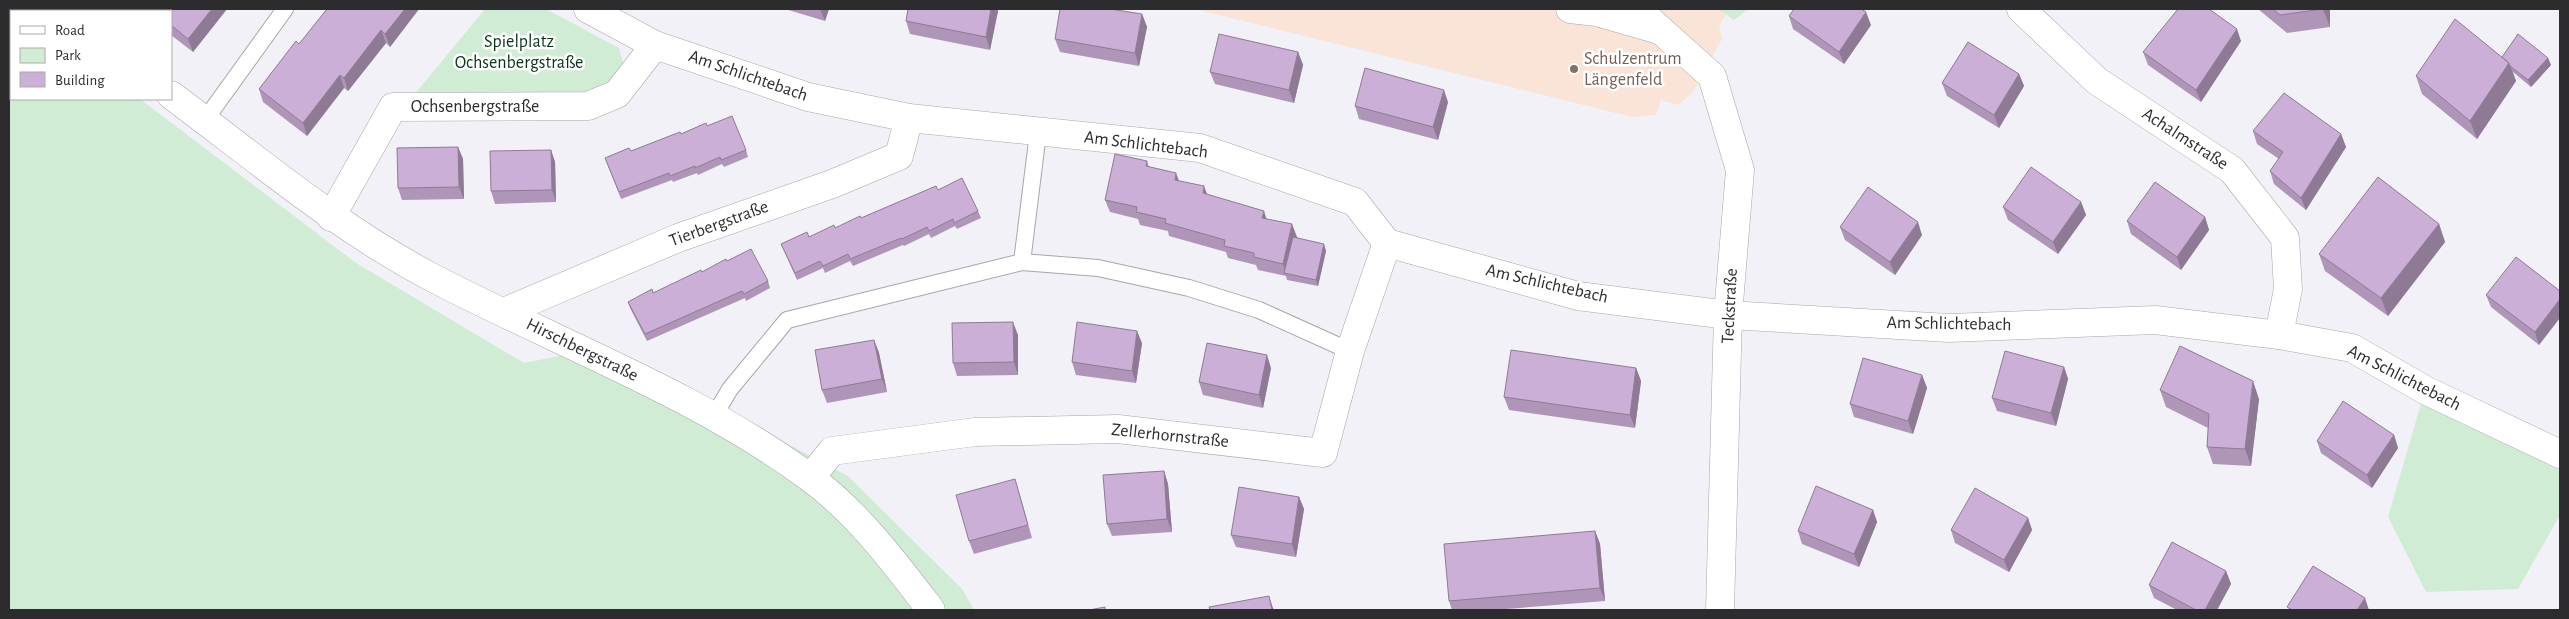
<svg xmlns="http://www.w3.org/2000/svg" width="2569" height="619" viewBox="0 0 2569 619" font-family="'Alegreya Sans',sans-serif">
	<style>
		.education { fill: #fae3d7 }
		.green { fill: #d0ecd4 }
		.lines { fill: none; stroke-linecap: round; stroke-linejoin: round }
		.service-casing { stroke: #a7a6ac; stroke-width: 18 }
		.minor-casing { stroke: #a7a6ac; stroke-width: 29 }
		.tertiary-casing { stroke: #a7a6ac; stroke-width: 29 }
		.service { stroke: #fff; stroke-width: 16 }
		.minor { stroke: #fff; stroke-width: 28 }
		.tertiary { stroke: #fff; stroke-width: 28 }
		.wall { fill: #af96b9 }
		.shaded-wall { fill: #8f7a96 }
		.building { fill: #ccafd7; stroke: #8f7a96 }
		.education-dot { fill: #8d6e63; stroke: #fff; stroke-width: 2 }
		.labels { text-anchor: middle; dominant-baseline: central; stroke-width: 5; stroke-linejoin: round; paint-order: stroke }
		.park-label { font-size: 18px; fill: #073515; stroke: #fff }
		.education-label { font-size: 18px; fill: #785e54; stroke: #fff; text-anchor: start }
		.street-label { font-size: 18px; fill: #2c2c2e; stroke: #fff }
	</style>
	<rect width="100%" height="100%" fill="#f2f1f7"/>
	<path class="education" d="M 1195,9 L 1729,9 L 1719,26 L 1722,39 L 1693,92 L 1678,105 L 1661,100 L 1656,115 L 1632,117 Z"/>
	<g class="green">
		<path d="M 9,9 L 22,9 L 25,11 L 11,11 L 11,99 L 140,99 L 356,263 L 524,363 L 605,347 L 848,476 L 963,590 L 974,610 L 9,610 Z"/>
		<path d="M 485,9 L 546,9 L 619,48 L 624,67 L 607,87 L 588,96 L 414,95 Z"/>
		<path d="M 1718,9 L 1748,9 L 1734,20 Z"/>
		<path d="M 2425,390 L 2560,454 L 2560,515 L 2518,589 L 2426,592 L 2388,517 Z"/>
	</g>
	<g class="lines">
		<defs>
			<g id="service">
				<path d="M 98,11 L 100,9"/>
				<path d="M 205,120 L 285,9"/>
				<path d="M 1022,262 L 1098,268 L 1189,288 L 1259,310 L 1350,351"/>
				<path d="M 714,416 L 730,389 L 787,320 L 1022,262 L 1038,133"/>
			</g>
			<g id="minor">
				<path d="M 588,9 L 655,45 L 808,97 L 909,118 L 1200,148 L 1355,202 L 1387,243 L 1578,296 L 1728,315 L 1949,328 L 2155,320 L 2279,335 L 2352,348 L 2425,390 L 2560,454"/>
				<path d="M 1570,9 L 1597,12 L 1656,29"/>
				<path d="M 1637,9 L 1712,76 L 1740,170 L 1728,315 L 1720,610"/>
				<path d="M 2021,9 L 2097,81 L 2232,170 L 2285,238 L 2288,289 L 2279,335"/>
				<path d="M 331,217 L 393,107 L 588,106 L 617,94 L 655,45"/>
				<path d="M 504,312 L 678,238 L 832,184 L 899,156 L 909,118"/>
				<path d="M 810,478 L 832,451 L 975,432 L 1118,429 L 1323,453 L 1350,351 L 1387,243"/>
			</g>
			<g id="tertiary">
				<path d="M 60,9 L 63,11"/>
				<path d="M 171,95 C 257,159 339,229 435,279 C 560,344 694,393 809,477 C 858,513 895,563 931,610"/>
			</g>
		</defs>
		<use href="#service" class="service-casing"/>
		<use href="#minor" class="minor-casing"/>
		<use href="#tertiary" class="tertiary-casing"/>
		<use href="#service" class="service"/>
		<use href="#minor" class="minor"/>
		<use href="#tertiary" class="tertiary"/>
	</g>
	<g class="wall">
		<path d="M 146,9 L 227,9 L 193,52 L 171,35 L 171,11 L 147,11 Z"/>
		<path d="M 327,9 L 419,9 L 390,47 L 386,43 L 348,91 L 344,88 L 307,136 L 263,102 L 259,89 L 299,44 Z"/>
		<path d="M 785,9 L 829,9 L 825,21 Z"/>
		<path d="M 908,9 L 997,9 L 998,11 L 990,50 L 910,34 L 906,21 Z"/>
		<path d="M 2258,9 L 2330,9 L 2330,27 L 2287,33 Z"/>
		<path d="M 1142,14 L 1147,27 L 1139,66 L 1060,52 L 1055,39 Z"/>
		<path d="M 1789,16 L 1871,25 L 1844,64 L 1793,29 Z"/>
		<path d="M 2241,41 L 2201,102 L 2148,65 L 2143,52 Z"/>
		<path d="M 1298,52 L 1303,65 L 1294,103 L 1215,84 L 1210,72 Z"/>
		<path d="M 2502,57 L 2548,58 L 2551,65 L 2531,87 L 2513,72 L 2516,81 L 2477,139 L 2422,94 L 2416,76 Z"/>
		<path d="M 2019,74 L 2024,86 L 1999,128 L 1947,96 L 1942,83 Z"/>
		<path d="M 1448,102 L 1438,140 L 1359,119 L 1355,106 Z"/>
		<path d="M 707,126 L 746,150 L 748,157 L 724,167 L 722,164 L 698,175 L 697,173 L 673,182 L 672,180 L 621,199 L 605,158 L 631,151 Z"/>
		<path d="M 2253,131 L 2341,134 L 2346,147 L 2306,210 L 2274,184 L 2270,171 L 2279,159 L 2257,144 Z"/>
		<path d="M 458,147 L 463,159 L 464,199 L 402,200 L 398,188 Z"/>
		<path d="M 551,150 L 555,162 L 556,202 L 495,204 L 491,191 Z"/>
		<path d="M 1147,161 L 1149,167 L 1207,194 L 1266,218 L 1297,237 L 1326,251 L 1318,286 L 1287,280 L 1286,276 L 1258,270 L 1256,265 L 1228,258 L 1226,252 L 1169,236 L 1168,231 L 1140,225 L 1138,219 L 1110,212 L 1105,200 Z"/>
		<path d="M 938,190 L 978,211 L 981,218 L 957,229 L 955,226 L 931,238 L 929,234 L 904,246 L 903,245 L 853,266 L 850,261 L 825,273 L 823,268 L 797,280 L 781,244 L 809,237 L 835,228 Z"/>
		<path d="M 2081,202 L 2086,215 L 2058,254 L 2008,220 L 2003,207 Z"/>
		<path d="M 2205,217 L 2209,230 L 2181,270 L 2131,234 L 2127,221 Z"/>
		<path d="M 2439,224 L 2445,242 L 2388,316 L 2325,271 L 2319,254 Z"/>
		<path d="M 1840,227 L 1922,235 L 1895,275 L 1845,240 Z"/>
		<path d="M 727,261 L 768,281 L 770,288 L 746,301 L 745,298 L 647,341 L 630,308 L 628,302 L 653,293 Z"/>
		<path d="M 2560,291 L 2539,345 L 2491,307 L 2486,295 Z"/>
		<path d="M 1018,335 L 1018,375 L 957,376 L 953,363 Z"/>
		<path d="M 874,340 L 879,353 L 887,392 L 827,403 L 822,390 Z"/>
		<path d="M 1142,343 L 1136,383 L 1076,375 L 1072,362 Z"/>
		<path d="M 2064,367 L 2068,379 L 2056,426 L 1997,411 L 1992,398 Z"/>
		<path d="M 1271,368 L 1263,408 L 1203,395 L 1199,382 Z"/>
		<path d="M 1636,368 L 1641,381 L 1635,428 L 1509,410 L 1504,397 Z"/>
		<path d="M 1922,375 L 1927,388 L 1913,434 L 1854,417 L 1850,404 Z"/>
		<path d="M 2160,390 L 2259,399 L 2251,466 L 2213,464 L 2207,447 L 2208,428 L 2166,407 Z"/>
		<path d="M 2394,435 L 2398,448 L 2372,488 L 2321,453 L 2317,441 Z"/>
		<path d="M 1164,471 L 1168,484 L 1172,532 L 1112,536 L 1107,524 Z"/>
		<path d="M 1015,479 L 1019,492 L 1032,538 L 974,554 L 969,541 Z"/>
		<path d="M 1299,497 L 1304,509 L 1296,557 L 1236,547 L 1231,535 Z"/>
		<path d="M 1873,510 L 1877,522 L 1859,567 L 1802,544 L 1798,531 Z"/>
		<path d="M 2028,518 L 2032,530 L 2009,572 L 1955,543 L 1951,530 Z"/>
		<path d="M 1595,531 L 1600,544 L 1605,601 L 1494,610 L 1452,610 L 1449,601 Z"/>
		<path d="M 2226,571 L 2231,584 L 2217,610 L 2177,610 L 2154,598 L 2149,585 Z"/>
	</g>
	<g class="shaded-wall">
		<path d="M 212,9 L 227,9 L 193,52 L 188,39 Z"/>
		<path d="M 405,9 L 419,9 L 390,47 L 385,34 Z"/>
		<path d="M 820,9 L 829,9 L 825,21 Z"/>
		<path d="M 991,9 L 997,9 L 998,11 L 990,50 L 986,37 Z"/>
		<path d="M 2323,9 L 2330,9 L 2330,27 Z"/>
		<path d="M 1866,12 L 1871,25 L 1844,64 L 1839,52 Z"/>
		<path d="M 1142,14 L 1147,27 L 1139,66 L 1135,53 Z"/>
		<path d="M 2237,29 L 2241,41 L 2201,102 L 2196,90 Z"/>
		<path d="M 381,30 L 386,43 L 348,91 L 344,78 Z"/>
		<path d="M 1298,52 L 1303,65 L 1294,103 L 1289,90 Z"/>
		<path d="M 2548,58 L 2551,65 L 2531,87 L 2528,80 Z"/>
		<path d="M 2509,63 L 2516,81 L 2477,139 L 2470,121 Z"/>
		<path d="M 2019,74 L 2024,86 L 1999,128 L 1994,115 Z"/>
		<path d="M 340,75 L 344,88 L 307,136 L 303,123 Z"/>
		<path d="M 1444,90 L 1448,102 L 1438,140 L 1433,127 Z"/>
		<path d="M 2341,134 L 2346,147 L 2306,210 L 2301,198 Z"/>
		<path d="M 458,147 L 463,159 L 464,199 L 459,187 Z"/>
		<path d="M 551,150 L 555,162 L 556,202 L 552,190 Z"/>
		<path d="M 1176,173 L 1181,186 L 1175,180 Z"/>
		<path d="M 1204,186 L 1209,199 L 1203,193 Z"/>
		<path d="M 2081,202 L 2086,215 L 2058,254 L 2053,242 Z"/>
		<path d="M 1264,211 L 1268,224 L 1262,218 Z"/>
		<path d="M 2205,217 L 2209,230 L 2181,270 L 2177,257 Z"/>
		<path d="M 1918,222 L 1922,235 L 1895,275 L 1890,262 Z"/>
		<path d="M 1292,224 L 1297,237 L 1288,274 L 1286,273 L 1283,264 Z"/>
		<path d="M 2439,224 L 2445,242 L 2388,316 L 2381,298 Z"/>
		<path d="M 1324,244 L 1326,251 L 1318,286 L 1316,280 Z"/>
		<path d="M 2560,299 L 2560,318 L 2539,345 L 2535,332 Z"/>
		<path d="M 1013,322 L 1018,335 L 1018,375 L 1014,362 Z"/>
		<path d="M 1137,331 L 1142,343 L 1136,383 L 1132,371 Z"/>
		<path d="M 874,340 L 879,353 L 887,392 L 882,379 Z"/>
		<path d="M 1267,355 L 1271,368 L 1263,408 L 1259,395 Z"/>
		<path d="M 2064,367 L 2068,379 L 2056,426 L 2051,413 Z"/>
		<path d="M 1636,368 L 1641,381 L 1635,428 L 1630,415 Z"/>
		<path d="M 1922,375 L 1927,388 L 1913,434 L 1908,421 Z"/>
		<path d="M 2253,381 L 2259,399 L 2251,466 L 2245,449 Z"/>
		<path d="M 2394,435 L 2398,448 L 2372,488 L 2367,475 Z"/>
		<path d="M 1164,471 L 1168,484 L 1172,532 L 1167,519 Z"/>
		<path d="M 1299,497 L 1304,509 L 1296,557 L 1292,544 Z"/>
		<path d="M 1873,510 L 1877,522 L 1859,567 L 1854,554 Z"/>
		<path d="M 2028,518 L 2032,530 L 2009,572 L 2004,560 Z"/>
		<path d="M 1595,531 L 1600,544 L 1605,601 L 1600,588 Z"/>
		<path d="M 2226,571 L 2231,584 L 2217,610 L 2205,610 Z"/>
		<path d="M 1269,596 L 1273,608 L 1274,610 L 1272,610 Z"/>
		<path d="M 2365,598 L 2369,610 L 2357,610 Z"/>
	</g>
	<g class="building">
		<path d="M 150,9 L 212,9 L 188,39 L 171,25 L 171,11 L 153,11 Z"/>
		<path d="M 327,9 L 405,9 L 385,34 L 381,30 L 344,78 L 340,75 L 303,123 L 259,89 L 296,41 L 299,44 Z"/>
		<path d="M 908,9 L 991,9 L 986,37 L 906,21 Z"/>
		<path d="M 1060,9 L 1110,9 L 1142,14 L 1135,53 L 1055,39 Z"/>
		<path d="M 1794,9 L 1861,9 L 1866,12 L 1839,52 L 1789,16 Z"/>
		<path d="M 2178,9 L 2209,9 L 2237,29 L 2196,90 L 2143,52 Z"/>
		<path d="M 2273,9 L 2323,9 L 2280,15 Z"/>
		<path d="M 2455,19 L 2509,63 L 2470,121 L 2416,76 Z"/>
		<path d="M 1219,34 L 1298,52 L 1289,90 L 1210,72 Z"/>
		<path d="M 2518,34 L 2548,58 L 2528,80 L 2510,66 L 2509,63 L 2502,57 Z"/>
		<path d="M 1968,42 L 2019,74 L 1994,115 L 1942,83 Z"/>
		<path d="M 1365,68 L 1444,90 L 1433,127 L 1355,106 Z"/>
		<path d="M 2284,93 L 2341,134 L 2301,198 L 2270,171 L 2283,152 L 2253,131 Z"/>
		<path d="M 732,116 L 746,150 L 721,160 L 720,157 L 695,168 L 695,166 L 670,176 L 669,173 L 619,192 L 605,158 L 629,148 L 631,151 L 680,132 L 681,134 L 706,123 L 707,126 Z"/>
		<path d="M 458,147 L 459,187 L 398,188 L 397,148 Z"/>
		<path d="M 551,150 L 552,190 L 491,191 L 490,151 Z"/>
		<path d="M 1115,154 L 1147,161 L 1146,166 L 1176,173 L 1175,180 L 1204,186 L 1203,193 L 1264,211 L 1262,218 L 1292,224 L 1283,264 L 1254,257 L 1254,253 L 1224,246 L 1225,240 L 1165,223 L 1166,219 L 1136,212 L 1137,207 L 1105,200 Z"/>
		<path d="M 2031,167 L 2081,202 L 2053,242 L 2003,207 Z"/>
		<path d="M 2378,177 L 2439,224 L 2381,298 L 2319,254 Z"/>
		<path d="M 962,178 L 978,211 L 954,223 L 953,219 L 929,231 L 927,227 L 902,239 L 901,238 L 850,259 L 848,254 L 823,266 L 820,261 L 795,273 L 781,244 L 807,232 L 809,237 L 834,225 L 835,228 L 860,216 L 861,218 L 936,186 L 938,190 Z"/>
		<path d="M 2155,182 L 2205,217 L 2177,257 L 2127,221 Z"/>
		<path d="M 1868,187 L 1918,222 L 1890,262 L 1840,227 Z"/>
		<path d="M 1293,237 L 1324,244 L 1316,280 L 1284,273 Z"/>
		<path d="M 751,249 L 768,281 L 744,294 L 742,291 L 645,334 L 628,302 L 652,289 L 653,293 L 701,270 L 702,272 L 726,259 L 727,261 Z"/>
		<path d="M 2516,257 L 2560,291 L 2560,299 L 2535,332 L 2486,295 Z"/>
		<path d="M 1013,322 L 1014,362 L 953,363 L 952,323 Z"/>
		<path d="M 1077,322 L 1137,331 L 1132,371 L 1072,362 Z"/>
		<path d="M 874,340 L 882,379 L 822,390 L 815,350 Z"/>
		<path d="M 1207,343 L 1267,355 L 1259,395 L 1199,382 Z"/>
		<path d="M 2180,346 L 2253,381 L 2245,449 L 2207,447 L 2209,414 L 2160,390 Z"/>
		<path d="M 1511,350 L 1636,368 L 1630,415 L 1504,397 Z"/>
		<path d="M 2005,351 L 2064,367 L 2051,413 L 1992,398 Z"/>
		<path d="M 1863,358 L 1922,375 L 1908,421 L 1850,404 Z"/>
		<path d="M 2343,401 L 2394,435 L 2367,475 L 2317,441 Z"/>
		<path d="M 1164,471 L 1167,519 L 1107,524 L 1103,475 Z"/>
		<path d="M 1015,479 L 1028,525 L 969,541 L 956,495 Z"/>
		<path d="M 1816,486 L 1873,510 L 1854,554 L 1798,531 Z"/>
		<path d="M 1239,487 L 1299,497 L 1292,544 L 1231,535 Z"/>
		<path d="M 1975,488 L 2028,518 L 2004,560 L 1951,530 Z"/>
		<path d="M 1595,531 L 1600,588 L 1449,601 L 1444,544 Z"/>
		<path d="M 2172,542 L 2226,571 L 2205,610 L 2196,610 L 2149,585 Z"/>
		<path d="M 2313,566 L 2365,598 L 2357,610 L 2292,610 L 2287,607 Z"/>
		<path d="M 1269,596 L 1272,610 L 1210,610 L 1209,607 Z"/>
		<path d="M 1105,607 L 1105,610 L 1089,610 Z"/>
	</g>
	<circle class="education-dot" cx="1574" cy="69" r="5"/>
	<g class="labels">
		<g class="park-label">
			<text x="519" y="42">Spielplatz<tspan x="519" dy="21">Ochsenbergstraße</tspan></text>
		</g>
		<g class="education-label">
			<text x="1584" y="59">Schulzentrum<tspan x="1584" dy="21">Längenfeld</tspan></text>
		</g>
		<g class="street-label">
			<text transform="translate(748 76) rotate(19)">Am Schlichtebach</text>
			<text x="475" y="107">Ochsenbergstraße</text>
			<text transform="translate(2185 139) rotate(33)">Achalmstraße</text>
			<text transform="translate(1146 145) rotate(7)">Am Schlichtebach</text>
			<text transform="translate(719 224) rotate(-20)">Tierbergstraße</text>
			<text transform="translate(1547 284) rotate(13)">Am Schlichtebach</text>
			<text transform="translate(1730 306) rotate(-87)">Teckstraße</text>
			<text transform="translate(1949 324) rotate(1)">Am Schlichtebach</text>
			<text transform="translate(582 350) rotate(26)">Hirschbergstraße</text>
			<text transform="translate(2404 378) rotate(27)">Am Schlichtebach</text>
			<text transform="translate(1170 436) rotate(6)">Zellerhornstraße</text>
		</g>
	</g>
	<rect width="2569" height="619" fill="none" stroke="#2c2c2e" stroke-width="20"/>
	<rect x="10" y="10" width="162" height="90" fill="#ffffff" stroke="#ababab"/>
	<rect x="20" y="26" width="25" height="8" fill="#ffffff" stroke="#ababab"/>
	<text x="55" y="35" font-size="15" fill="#2c2c2e">Road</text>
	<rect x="20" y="48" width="25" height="15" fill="#d0ecd4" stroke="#ababab"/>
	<text x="55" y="60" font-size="15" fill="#2c2c2e">Park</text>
	<rect x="20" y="72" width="25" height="15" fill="#ccafd7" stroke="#ababab"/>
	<text x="55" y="85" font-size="15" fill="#2c2c2e">Building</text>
</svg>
